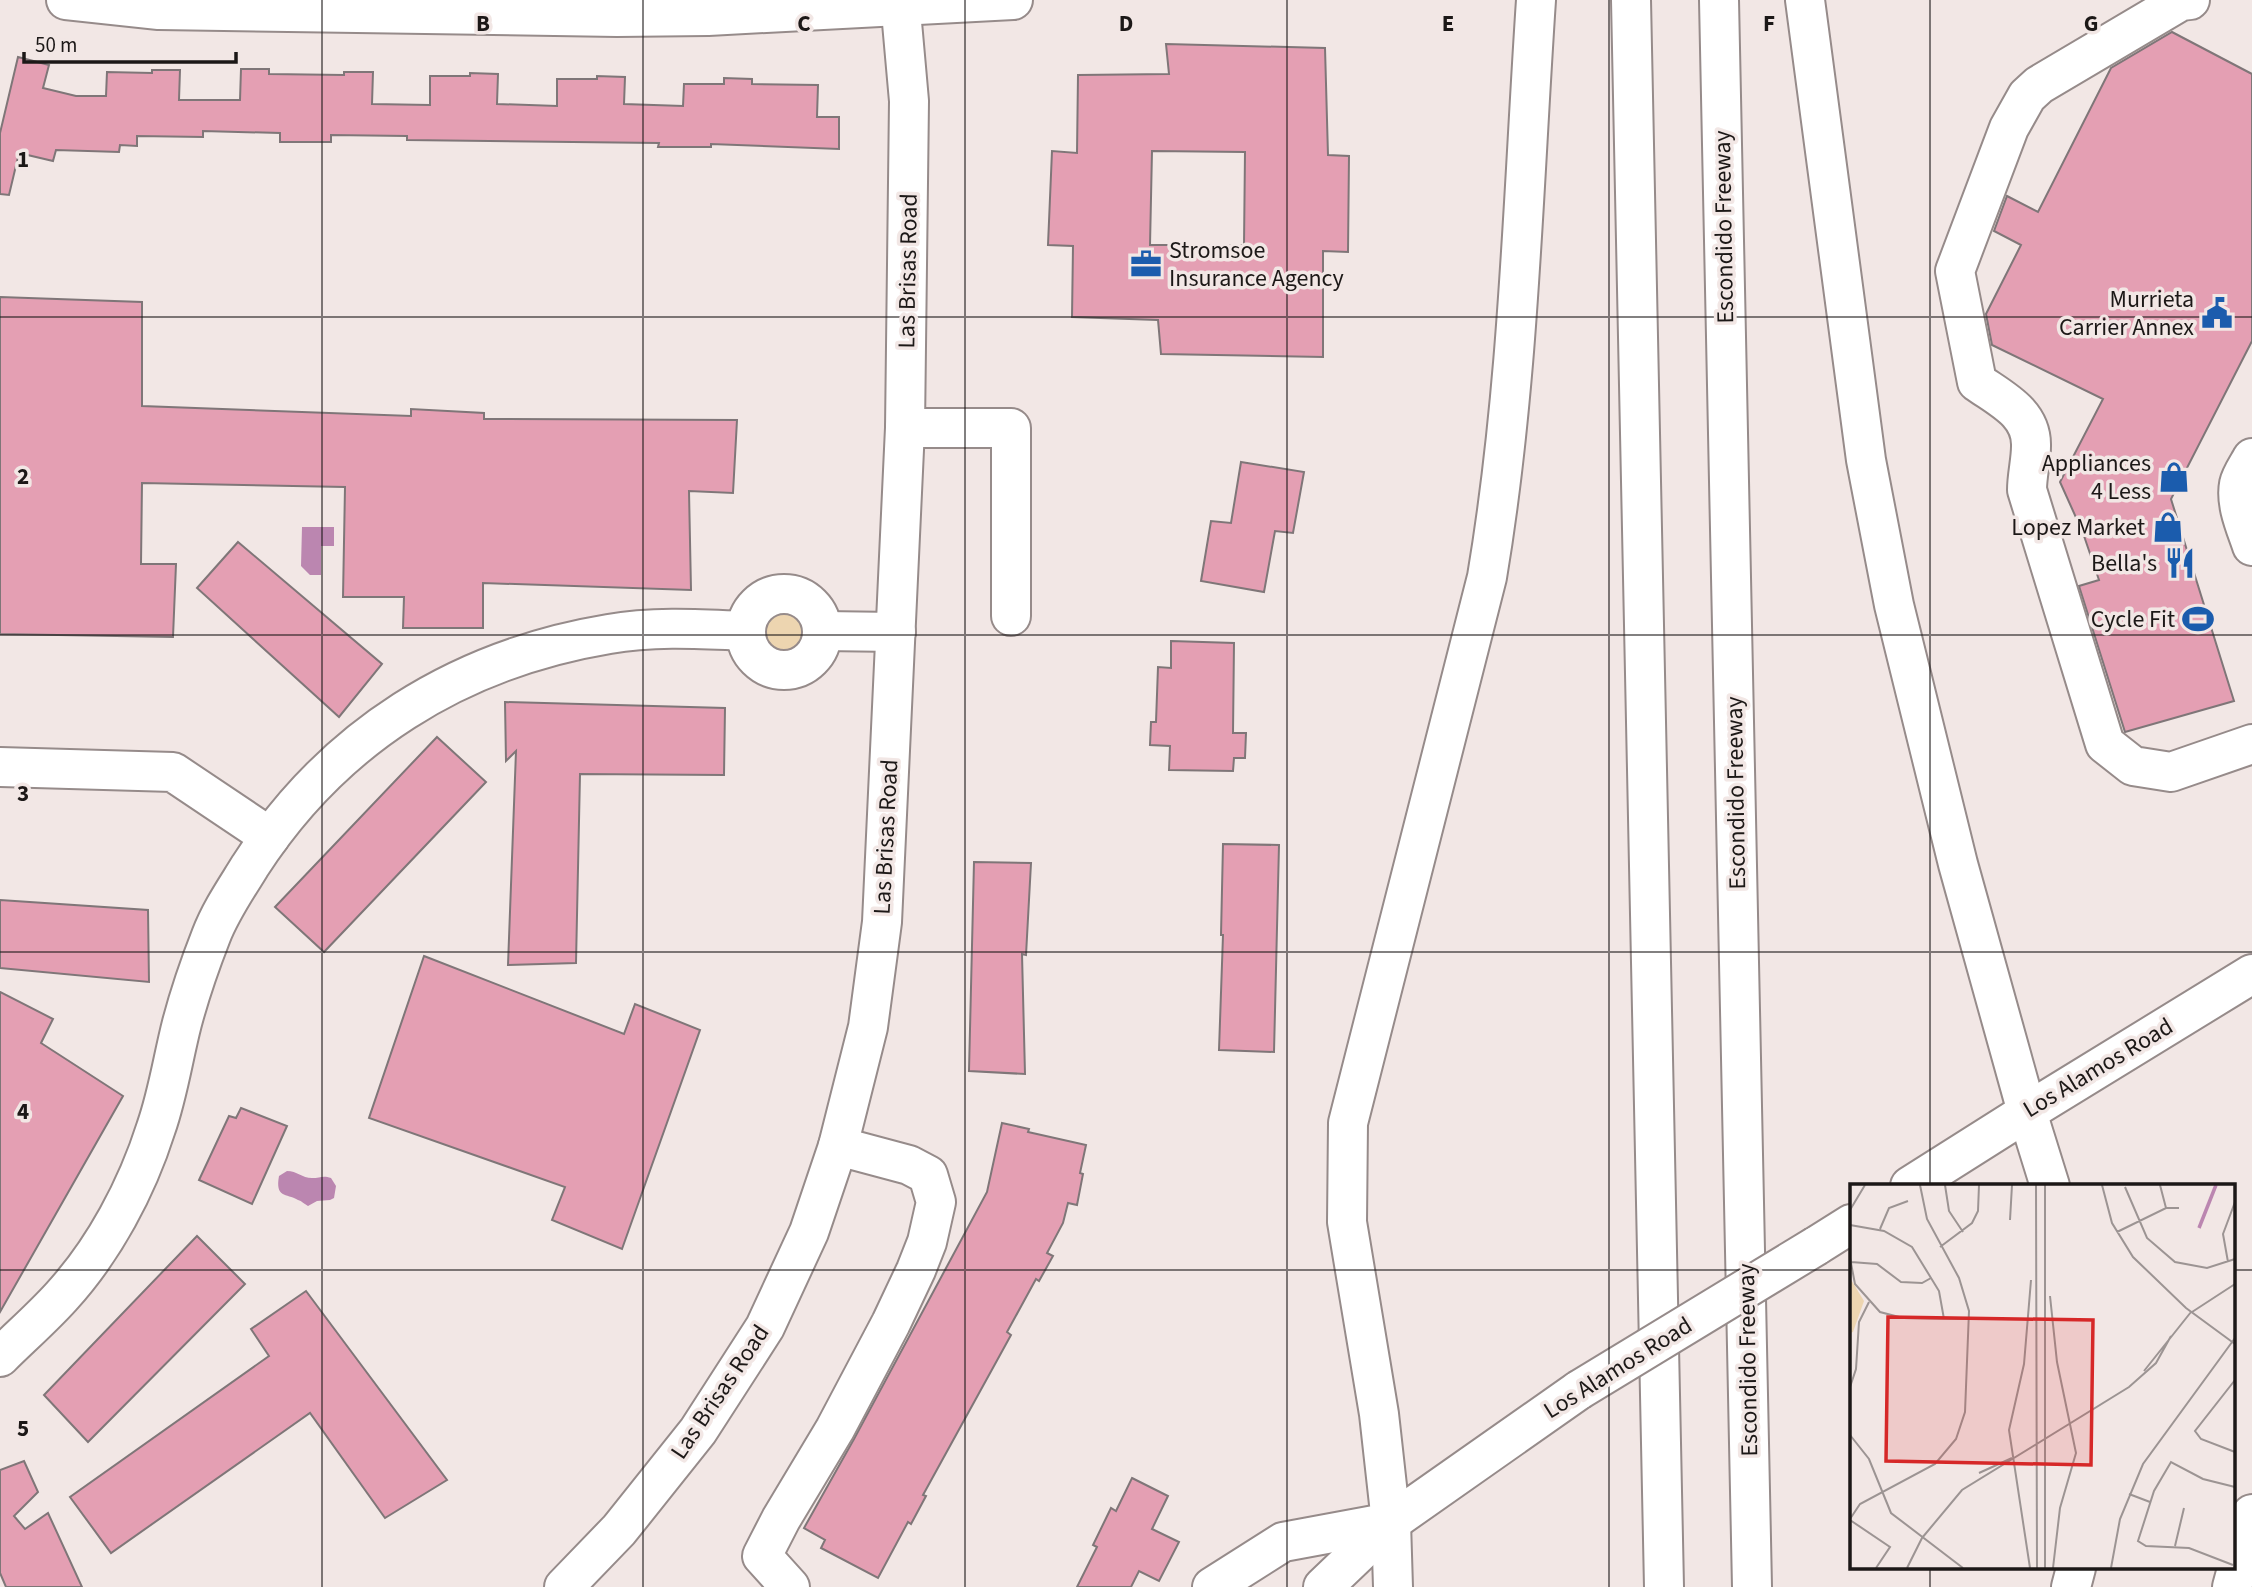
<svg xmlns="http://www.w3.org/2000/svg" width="2252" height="1587" viewBox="0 0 2252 1587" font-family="'Source Sans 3',sans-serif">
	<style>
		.green { fill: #edd5b0 }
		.water { fill: #bb86b0 }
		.building { fill: #e49fb3; stroke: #7f7678; stroke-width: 2; fill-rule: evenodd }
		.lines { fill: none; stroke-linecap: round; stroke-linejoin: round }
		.minor-casing { stroke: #968b8a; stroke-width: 42 }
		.major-casing { stroke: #968b8a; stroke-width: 42 }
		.highway-casing { stroke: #968b8a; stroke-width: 42 }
		.minor { stroke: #fff; stroke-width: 38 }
		.major { stroke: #fff; stroke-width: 38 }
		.highway { stroke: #fff; stroke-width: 38 }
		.major-bridge-casing { stroke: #968b8a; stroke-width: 42; stroke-linecap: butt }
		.major-bridge { stroke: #fff; stroke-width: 38 }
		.grid { fill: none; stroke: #1c1817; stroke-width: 2; stroke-opacity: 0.55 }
		.labels { text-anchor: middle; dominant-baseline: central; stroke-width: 7; stroke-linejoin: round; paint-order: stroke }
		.street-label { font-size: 24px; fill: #1c1817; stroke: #f2e7e5 }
		.poi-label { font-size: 24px; fill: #1c1817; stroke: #f2e7e5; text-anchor: end }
		.inset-river { fill: none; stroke: #bb86b0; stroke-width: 3.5 }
		.inset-road { fill: none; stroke: #9c9493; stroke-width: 2 }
		.view { fill: #d62828; fill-opacity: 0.15; stroke: #d62828; stroke-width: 3.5 }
		.inset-edge { fill: none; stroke: #1c1817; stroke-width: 3.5 }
		.grid-label { font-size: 23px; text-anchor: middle; font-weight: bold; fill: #1c1817; stroke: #f2e7e5; stroke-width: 7; stroke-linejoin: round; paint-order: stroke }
	</style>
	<rect width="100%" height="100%" fill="#f2e7e5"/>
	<circle class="green" cx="785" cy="631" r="19"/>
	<g class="water">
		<path d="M 302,527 L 334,527 L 334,546 L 321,546 L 321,575 L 310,575 L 301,566 Z"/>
		<path d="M 287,1171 C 297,1171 302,1178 312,1178 C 320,1178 323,1175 331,1178 L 336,1186 L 334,1198 L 330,1200 L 317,1201 L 308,1206 C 304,1204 302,1201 298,1200 C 286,1193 275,1198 279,1176 Z"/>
	</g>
	<g class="building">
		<path d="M 2172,32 L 2252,74 L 2252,341 L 2171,499 L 2234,701 L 2125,732 L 2079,586 L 2099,580 L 2083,533 L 2060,482 L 2103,399 L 1992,345 L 1986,314 L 2021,245 L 1994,231 L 2007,196 L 2038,212 L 2111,68 Z"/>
		<path d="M 1166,44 L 1325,48 L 1328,155 L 1349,156 L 1348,252 L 1323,251 L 1323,357 L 1161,354 L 1158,320 L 1072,317 L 1073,246 L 1048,245 L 1052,151 L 1077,153 L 1078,75 L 1169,74 ZM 1152,151 L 1245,152 L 1244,245 L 1150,245 Z"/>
		<path d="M 18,57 L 49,65 L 43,88 L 76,96 L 106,96 L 107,72 L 152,73 L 152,70 L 180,70 L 179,100 L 240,100 L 241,69 L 269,69 L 269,74 L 344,75 L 344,72 L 373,72 L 372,104 L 430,105 L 430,76 L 470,76 L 470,73 L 498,74 L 497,104 L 557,106 L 557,79 L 597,79 L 597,76 L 625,77 L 624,104 L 683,106 L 684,84 L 724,84 L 724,78 L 752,79 L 752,84 L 818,85 L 817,117 L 839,117 L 839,149 L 711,144 L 711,147 L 658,147 L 659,143 L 407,140 L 407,136 L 331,135 L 331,142 L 280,142 L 280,133 L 203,131 L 203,137 L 137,136 L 137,146 L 120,145 L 119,152 L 56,150 L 53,161 L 19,153 L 9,195 L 0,194 L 0,133 Z"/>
		<path d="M 0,297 L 142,302 L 142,406 L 411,416 L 411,409 L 484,413 L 484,419 L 737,420 L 733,493 L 689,491 L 691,590 L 483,583 L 483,628 L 403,628 L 404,597 L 343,597 L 345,487 L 142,483 L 141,564 L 176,564 L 173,637 L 0,634 Z"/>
		<path d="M 1241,462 L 1304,472 L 1293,533 L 1275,531 L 1264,592 L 1201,581 L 1211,521 L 1231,523 Z"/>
		<path d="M 238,542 L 382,664 L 339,717 L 197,588 Z"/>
		<path d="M 1171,641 L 1234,643 L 1233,733 L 1246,733 L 1245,758 L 1234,758 L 1233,771 L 1169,770 L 1170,746 L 1150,745 L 1151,722 L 1156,722 L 1158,667 L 1171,668 Z"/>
		<path d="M 505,702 L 725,708 L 724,775 L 580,774 L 576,963 L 508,965 L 516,751 L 506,761 Z"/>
		<path d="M 437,737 L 486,782 L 324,952 L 275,907 Z"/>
		<path d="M 1223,844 L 1279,845 L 1274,1052 L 1219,1050 L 1223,935 L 1221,935 Z"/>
		<path d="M 974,862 L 1031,863 L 1026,955 L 1022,954 L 1025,1074 L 969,1071 Z"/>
		<path d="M 0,900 L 148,910 L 149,982 L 0,968 Z"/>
		<path d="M 424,956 L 624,1034 L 635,1004 L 700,1030 L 622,1249 L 552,1220 L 565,1187 L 369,1118 Z"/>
		<path d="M 0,992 L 53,1019 L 41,1043 L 123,1096 L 0,1312 Z"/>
		<path d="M 241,1108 L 287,1126 L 252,1204 L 199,1180 L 229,1116 L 236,1118 Z"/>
		<path d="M 1002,1123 L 1029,1129 L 1028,1132 L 1086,1145 L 1080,1173 L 1083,1174 L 1077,1205 L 1068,1203 L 1063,1223 L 1047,1253 L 1053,1256 L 1039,1281 L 1036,1279 L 1007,1332 L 1011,1335 L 923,1495 L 926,1496 L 911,1524 L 908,1522 L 878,1578 L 821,1548 L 825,1540 L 804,1528 L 854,1439 L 987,1192 Z"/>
		<path d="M 197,1236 L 245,1284 L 88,1442 L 44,1395 Z"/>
		<path d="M 306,1291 L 447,1480 L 385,1518 L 310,1413 L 111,1553 L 70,1497 L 269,1356 L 251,1329 Z"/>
		<path d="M 24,1461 L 38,1492 L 14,1516 L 25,1529 L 48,1513 L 82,1587 L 6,1587 L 0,1573 L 0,1470 Z"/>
		<path d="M 1132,1478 L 1168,1496 L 1152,1529 L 1179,1542 L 1159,1581 L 1139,1571 L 1131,1587 L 1077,1587 L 1097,1547 L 1093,1545 L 1111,1508 L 1116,1511 Z"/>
	</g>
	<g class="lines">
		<defs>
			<g id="minor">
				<path d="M 66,0 L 159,10 L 617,17 L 708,16 L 1013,0"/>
				<path d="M 2190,0 L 2181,1 L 2039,85 L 2027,96 L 2009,128 L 1955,271 L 1977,382 C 2001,399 2032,413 2031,446 C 2031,461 2027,475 2027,490 L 2105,744 L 2133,766 L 2171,772 L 2252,744"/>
				<path d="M 905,428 L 1011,428 L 1011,616"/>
				<path d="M 2252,458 C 2248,466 2241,475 2239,484 C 2235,504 2246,528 2252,546"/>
				<circle cx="784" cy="632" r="38"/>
				<path d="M 823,631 L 896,632"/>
				<path d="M 0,767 L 173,772 L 270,837"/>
				<path d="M 0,1357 C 20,1337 42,1318 61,1297 C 104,1250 137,1188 156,1128 C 168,1094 173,1058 182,1023 C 190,993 200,964 211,936 C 221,910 236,889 250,866 C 333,737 458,659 609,634 C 653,626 701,629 746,631"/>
				<path d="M 564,1587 L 619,1530 L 698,1431 L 765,1327 L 809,1232 L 838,1146 L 868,1027 L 882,922 L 905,428 L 909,101 L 900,0"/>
				<path d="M 790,1587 L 762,1556 L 781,1519 L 835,1429 L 891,1323 L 916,1270 L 927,1242 L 936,1202 L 928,1175 L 909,1165 L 838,1146"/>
				<path d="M 2232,1587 L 2252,1514"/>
			</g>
			<g id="major">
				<path d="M 1910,1186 L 2027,1112 L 2252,974"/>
				<path d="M 1816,1246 L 1851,1224"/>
				<path d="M 1212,1587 L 1283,1542 L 1391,1522"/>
				<path d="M 1323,1587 L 1391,1522 L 1579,1390"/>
			</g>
			<g id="highway">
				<path d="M 1631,0 L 1664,1587"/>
				<path d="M 1719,0 L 1752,1587"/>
				<path d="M 1805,0 L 1866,460 L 1894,605 L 1958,864 L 2027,1112 L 2050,1186"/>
				<path d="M 1393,1587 L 1391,1522 L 1379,1414 L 1347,1222 L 1348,1123 L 1487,577 C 1519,387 1523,193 1536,0"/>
				<path d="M 2071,1587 L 2076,1568"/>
			</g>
		</defs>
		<use href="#minor" class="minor-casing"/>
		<use href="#major" class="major-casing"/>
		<use href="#highway" class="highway-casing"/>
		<use href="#minor" class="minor"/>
		<use href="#major" class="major"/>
		<use href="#highway" class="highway"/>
		<defs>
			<path id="major-bridge" d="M 1579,1390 L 1816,1246"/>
		</defs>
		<use href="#major-bridge" class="major-bridge-casing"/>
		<use href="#major-bridge" class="major-bridge"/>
	</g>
	<path class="grid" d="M 322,0 L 322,1587M 643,0 L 643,1587M 965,0 L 965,1587M 1287,0 L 1287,1587M 1609,0 L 1609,1587M 1930,0 L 1930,1186M 0,317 L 2252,317M 0,635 L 2252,635M 0,952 L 2252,952M 0,1270 L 1851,1270M 2233,1270 L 2252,1270M 1930,1568 L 1930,1587"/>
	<defs>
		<symbol id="office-bare" viewBox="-9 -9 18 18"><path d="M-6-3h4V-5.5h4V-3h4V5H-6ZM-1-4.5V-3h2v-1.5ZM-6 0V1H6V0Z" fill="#1b5cad" stroke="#f2e7e5" stroke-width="2.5" paint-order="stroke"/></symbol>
		<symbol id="civic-bare" viewBox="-9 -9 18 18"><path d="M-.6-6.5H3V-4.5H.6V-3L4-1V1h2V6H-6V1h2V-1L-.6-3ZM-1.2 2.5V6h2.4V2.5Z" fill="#1b5cad" stroke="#f2e7e5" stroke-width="2.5" paint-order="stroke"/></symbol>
		<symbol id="shop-bare" viewBox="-9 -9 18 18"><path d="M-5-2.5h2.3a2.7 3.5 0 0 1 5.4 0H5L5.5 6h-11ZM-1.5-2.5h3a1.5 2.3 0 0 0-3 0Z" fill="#1b5cad" stroke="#f2e7e5" stroke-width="2.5" paint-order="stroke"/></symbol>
		<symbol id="restaurant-bare" viewBox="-9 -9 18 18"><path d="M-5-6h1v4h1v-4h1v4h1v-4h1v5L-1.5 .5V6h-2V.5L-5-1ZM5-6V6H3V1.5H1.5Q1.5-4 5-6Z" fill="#1b5cad" stroke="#f2e7e5" stroke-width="2.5" paint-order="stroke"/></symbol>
		<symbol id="stadium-bare" viewBox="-9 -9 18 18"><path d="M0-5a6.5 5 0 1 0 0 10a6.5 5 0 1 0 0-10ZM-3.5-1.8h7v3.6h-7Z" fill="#1b5cad" stroke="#f2e7e5" stroke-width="2.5" paint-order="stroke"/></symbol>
	</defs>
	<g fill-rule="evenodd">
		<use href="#office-bare" x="1124" y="242" width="44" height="44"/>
		<use href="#civic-bare" x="2195" y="291" width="44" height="44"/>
		<use href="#shop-bare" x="2152" y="455" width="44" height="44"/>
		<use href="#shop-bare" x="2146" y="505" width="44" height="44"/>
		<use href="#restaurant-bare" x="2158" y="541" width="44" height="44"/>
		<use href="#stadium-bare" x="2176" y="597" width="44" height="44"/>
	</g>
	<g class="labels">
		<g class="street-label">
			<text transform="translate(1724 227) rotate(-91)">Escondido Freeway</text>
			<text transform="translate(908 271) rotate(-89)">Las Brisas Road</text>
			<text transform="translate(1736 793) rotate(-91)">Escondido Freeway</text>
			<text transform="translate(886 837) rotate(-87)">Las Brisas Road</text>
			<text transform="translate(2098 1068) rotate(-31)">Los Alamos Road</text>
			<text transform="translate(1748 1360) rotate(-91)">Escondido Freeway</text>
			<text transform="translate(1618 1368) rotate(-32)">Los Alamos Road</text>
			<text transform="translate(720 1392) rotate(-56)">Las Brisas Road</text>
		</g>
		<g class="poi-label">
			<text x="1169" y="250" text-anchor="start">Stromsoe<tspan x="1169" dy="28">Insurance Agency</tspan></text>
			<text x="2194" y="299">Murrieta<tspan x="2194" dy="28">Carrier Annex</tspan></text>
			<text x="2151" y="463">Appliances<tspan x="2151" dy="28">4 Less</tspan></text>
			<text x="2145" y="527">Lopez Market</text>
			<text x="2157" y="563">Bella's</text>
			<text x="2175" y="619">Cycle Fit</text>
		</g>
	</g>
	<g transform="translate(1850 1184)">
		<rect width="385" height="385" fill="#f2e7e5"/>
		<path d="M 0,94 L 14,117 L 3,148 L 0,149 Z" fill="#edd5b0"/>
		<path class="inset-river" d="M 349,44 L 366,1"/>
		<path class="inset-road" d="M 95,1 L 99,27 L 113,48M 186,1 L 187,384M 252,1 L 262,39 L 283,73 L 336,124 L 385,160M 310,1 L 316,24M 275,3 L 297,54 L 325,78 L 357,84 L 385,75M 0,26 L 15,1M 160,36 L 162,1M 0,41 L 34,47 L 62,63 L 89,107 L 94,135M 30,45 L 39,24 L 58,17M 267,48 L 316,24 L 329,24M 90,63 L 122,39 L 128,27 L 129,1M 0,74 L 5,100 L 30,128 L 53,134 L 120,135M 1,78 L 27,80 L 51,98 L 72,99 L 81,94M 378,78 L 373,50 L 385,18M 200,112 L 207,178 L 226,269 L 210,324 L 203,384M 342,128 L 385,100M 294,187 L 341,128M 385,196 L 345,247 L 351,255 L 385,268M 0,203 L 6,185 L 9,138 L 19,118M 0,251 L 19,275 L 41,329 L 113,384M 129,289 L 162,274M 279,310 L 300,318M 0,335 L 10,320 L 85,280 L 106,255 L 115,228 L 119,127 L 109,94 L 77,35 L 70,1M 0,336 L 40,363 L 26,384M 72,354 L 112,306 L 279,203 L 306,179 L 321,152M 325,362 L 334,324M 383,381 L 339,364 L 296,362 L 288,357 L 304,307 L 321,278 L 353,295 L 385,303M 57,384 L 73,352M 180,384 L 159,246 L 174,180 L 181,96M 195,384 L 195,1M 261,384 L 270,335 L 293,280 L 385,154"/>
		<path class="view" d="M 38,133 L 243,136 L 241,281 L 36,277 Z"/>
		<rect width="385" height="385" class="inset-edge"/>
	</g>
	<g class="grid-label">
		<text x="483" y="31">B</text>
		<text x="804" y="31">C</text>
		<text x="1126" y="31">D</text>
		<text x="1448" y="31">E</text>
		<text x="1769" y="31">F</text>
		<text x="2091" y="31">G</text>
		<text x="23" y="167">1</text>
		<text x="23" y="484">2</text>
		<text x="23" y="801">3</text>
		<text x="23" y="1119">4</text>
		<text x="23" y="1436">5</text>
	</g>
	<path d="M24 52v10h212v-10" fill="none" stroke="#1c1817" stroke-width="3.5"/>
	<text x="35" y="52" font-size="21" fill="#1c1817" stroke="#f2e7e5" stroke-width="5" paint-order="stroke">50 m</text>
</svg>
